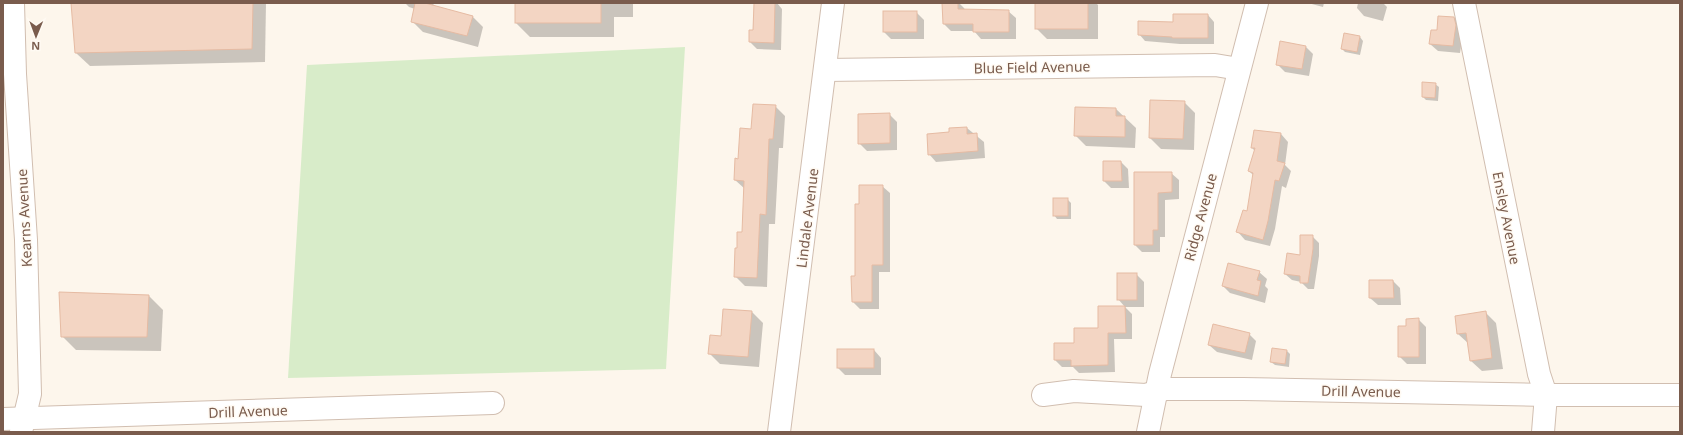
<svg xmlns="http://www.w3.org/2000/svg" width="1683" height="435" viewBox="0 0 1683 435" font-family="'Noto Sans',sans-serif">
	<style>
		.green { fill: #d8ecc9 }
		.shadow { fill: #0003 }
		.building { fill: #f3d5c3; stroke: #e6bba3 }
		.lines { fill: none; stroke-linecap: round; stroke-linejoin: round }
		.minor-casing { stroke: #d1beb0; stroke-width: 24 }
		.minor { stroke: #fff; stroke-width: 22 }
		.labels { text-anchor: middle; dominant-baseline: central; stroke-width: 3; stroke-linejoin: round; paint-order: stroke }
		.street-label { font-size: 14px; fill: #7a5c4d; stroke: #fffaf3 }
	</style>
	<rect width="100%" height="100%" fill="#fdf6ec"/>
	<path class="green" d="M 685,47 L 666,369 L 288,378 L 307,65 Z"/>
	<g class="shadow">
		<path d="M 72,3 L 266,3 L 265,62 L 90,66 L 76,53 Z"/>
		<path d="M 405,3 L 434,3 L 433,6 L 472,16 L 483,27 L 478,47 L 423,32 L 412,21 L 415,9 L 409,7 Z"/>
		<path d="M 516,3 L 633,3 L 633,17 L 614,17 L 614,37 L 530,37 L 516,23 Z"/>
		<path d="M 755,3 L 777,3 L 782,9 L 781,50 L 757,49 L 750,42 L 753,31 Z"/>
		<path d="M 943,3 L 959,3 L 964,8 L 965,10 L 1008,11 L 1016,18 L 1016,39 L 981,39 L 974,31 L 951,31 L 944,24 Z"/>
		<path d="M 1036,3 L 1096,3 L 1098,5 L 1098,39 L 1047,39 L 1036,28 Z"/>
		<path d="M 1308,3 L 1324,3 L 1323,7 Z"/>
		<path d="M 1358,3 L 1383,3 L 1387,7 L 1383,21 L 1364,16 L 1357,8 Z"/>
		<path d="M 916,12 L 924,20 L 924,39 L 891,39 L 884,32 Z"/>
		<path d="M 1208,15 L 1214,22 L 1214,44 L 1180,44 L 1145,41 L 1139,34 L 1174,23 Z"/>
		<path d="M 1454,18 L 1461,26 L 1463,33 L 1460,53 L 1438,51 L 1430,44 L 1437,31 Z"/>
		<path d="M 1360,37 L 1363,41 L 1360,55 L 1345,52 L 1342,49 Z"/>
		<path d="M 1306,47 L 1313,54 L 1309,76 L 1285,72 L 1277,64 Z"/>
		<path d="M 1435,84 L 1439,87 L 1438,101 L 1426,100 L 1423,97 Z"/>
		<path d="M 1184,102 L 1195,113 L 1194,150 L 1161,149 L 1150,138 Z"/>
		<path d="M 775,106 L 785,116 L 783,148 L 779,148 L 775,224 L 769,224 L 767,287 L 745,286 L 735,276 L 737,249 L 743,233 L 745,189 L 735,180 L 739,160 L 752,130 Z"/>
		<path d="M 1116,109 L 1136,128 L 1135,148 L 1086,146 L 1075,135 Z"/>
		<path d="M 889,114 L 897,122 L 897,150 L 867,151 L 859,143 Z"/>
		<path d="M 967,128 L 984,142 L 985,158 L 936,162 L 929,154 L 950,133 Z"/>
		<path d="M 1281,134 L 1288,142 L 1285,165 L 1291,171 L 1286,188 L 1282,186 L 1275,229 L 1270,246 L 1245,240 L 1238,232 L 1248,212 L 1254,176 L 1249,171 L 1255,151 L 1252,148 Z"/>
		<path d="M 1104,162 L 1121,162 L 1128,169 L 1129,188 L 1111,188 L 1104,181 Z"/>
		<path d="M 1135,173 L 1171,173 L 1179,180 L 1179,199 L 1165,200 L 1165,237 L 1160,237 L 1160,252 L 1142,252 L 1135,245 Z"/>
		<path d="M 882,186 L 890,193 L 890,272 L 879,272 L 879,309 L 860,309 L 853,302 L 852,277 L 856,277 L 860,205 Z"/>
		<path d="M 1067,199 L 1071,203 L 1071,219 L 1057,219 L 1054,215 Z"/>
		<path d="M 1312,236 L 1319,243 L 1319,256 L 1314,289 L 1308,289 L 1301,282 L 1292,280 L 1285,274 L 1301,256 Z"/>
		<path d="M 1259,272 L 1267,279 L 1265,286 L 1268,289 L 1265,303 L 1230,293 L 1223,286 Z"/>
		<path d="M 1136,274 L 1144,282 L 1144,307 L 1125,307 L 1118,299 Z"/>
		<path d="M 1370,281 L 1393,281 L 1400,288 L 1401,305 L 1378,305 L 1370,298 Z"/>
		<path d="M 149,296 L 163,310 L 161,351 L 76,350 L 62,336 Z"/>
		<path d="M 1125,307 L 1132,314 L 1132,339 L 1114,339 L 1115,372 L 1079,373 L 1073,367 L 1062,367 L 1055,360 L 1099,329 Z"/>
		<path d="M 752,312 L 763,323 L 759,367 L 720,364 L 709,353 L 721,337 Z"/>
		<path d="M 1485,312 L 1496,323 L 1503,369 L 1482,371 L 1471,361 L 1469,344 L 1458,334 Z"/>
		<path d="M 1418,319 L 1426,327 L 1426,364 L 1407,364 L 1399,356 Z"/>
		<path d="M 1249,334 L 1256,341 L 1252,360 L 1217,352 L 1209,345 Z"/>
		<path d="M 874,350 L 881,358 L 881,375 L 845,375 L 838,368 Z"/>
		<path d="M 1287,351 L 1290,354 L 1289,367 L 1275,365 L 1271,362 Z"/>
	</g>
	<g class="building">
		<path d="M 71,3 L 253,3 L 252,49 L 75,53 Z"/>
		<path d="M 415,3 L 425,3 L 473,16 L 467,36 L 411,22 Z"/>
		<rect x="515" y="3" width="86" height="20"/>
		<path d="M 754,3 L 775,3 L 774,43 L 749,42 L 749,30 L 753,30 Z"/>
		<path d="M 942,3 L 958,3 L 958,9 L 1009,10 L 1009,32 L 973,32 L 973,24 L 943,24 Z"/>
		<rect x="1035" y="3" width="53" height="26"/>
		<rect x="883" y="11" width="34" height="21"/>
		<path d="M 1173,14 L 1208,14 L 1208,38 L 1172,38 L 1172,37 L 1138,35 L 1138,21 L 1173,22 Z"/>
		<path d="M 1438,16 L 1454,17 L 1456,25 L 1453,46 L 1429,44 L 1431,30 L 1437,30 Z"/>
		<path d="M 1344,33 L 1360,36 L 1357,52 L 1341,49 Z"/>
		<path d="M 1280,41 L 1306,46 L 1302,69 L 1276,65 Z"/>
		<path d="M 1422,82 L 1436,83 L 1435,98 L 1422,97 Z"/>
		<path d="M 1150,100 L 1185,101 L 1183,139 L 1149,138 Z"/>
		<path d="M 753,104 L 776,105 L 773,139 L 769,139 L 766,215 L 760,214 L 757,278 L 734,277 L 735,248 L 737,248 L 737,232 L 742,232 L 744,181 L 734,180 L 735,158 L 738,159 L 740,128 L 751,129 Z"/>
		<path d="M 1075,107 L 1116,108 L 1116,116 L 1125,116 L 1125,137 L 1074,136 Z"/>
		<path d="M 890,113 L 890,143 L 858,144 L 858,114 Z"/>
		<path d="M 967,127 L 967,134 L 977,133 L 978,151 L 928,155 L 927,134 L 949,132 L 949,128 Z"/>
		<path d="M 1254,130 L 1281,133 L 1277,161 L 1285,163 L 1279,181 L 1275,180 L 1268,221 L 1263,240 L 1236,232 L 1243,210 L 1247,211 L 1253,173 L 1248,171 L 1255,148 L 1251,148 Z"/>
		<path d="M 1103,161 L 1121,161 L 1122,181 L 1103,181 Z"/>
		<path d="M 1134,172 L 1172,172 L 1172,192 L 1158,193 L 1158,230 L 1153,230 L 1153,245 L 1134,245 Z"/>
		<path d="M 859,185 L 883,185 L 883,265 L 872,265 L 872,302 L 852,302 L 851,276 L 855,276 L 855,204 L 859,204 Z"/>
		<rect x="1053" y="198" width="15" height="18"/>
		<path d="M 1300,235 L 1313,235 L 1313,249 L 1308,283 L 1300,283 L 1300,276 L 1284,274 L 1287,253 L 1300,255 Z"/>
		<path d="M 1228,263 L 1260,271 L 1257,280 L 1261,281 L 1258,296 L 1222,286 Z"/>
		<rect x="1117" y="273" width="20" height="27"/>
		<path d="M 1369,280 L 1393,280 L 1394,298 L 1369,298 Z"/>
		<path d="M 59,292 L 149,295 L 147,337 L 61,337 Z"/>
		<path d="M 1098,306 L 1125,306 L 1126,333 L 1108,333 L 1108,365 L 1071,366 L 1071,360 L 1054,360 L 1054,343 L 1074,343 L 1074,328 L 1098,328 Z"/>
		<path d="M 723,309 L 752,311 L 748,357 L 708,354 L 710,335 L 721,336 Z"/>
		<path d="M 1486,311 L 1492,358 L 1470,361 L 1466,333 L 1457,334 L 1455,316 Z"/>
		<path d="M 1419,318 L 1419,357 L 1398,357 L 1398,326 L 1406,326 L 1406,319 Z"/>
		<path d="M 1213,324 L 1250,333 L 1245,353 L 1208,345 Z"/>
		<path d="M 1272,348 L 1287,350 L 1285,364 L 1270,362 Z"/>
		<rect x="837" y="349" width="37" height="19"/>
	</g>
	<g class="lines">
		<defs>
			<g id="minor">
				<path d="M 13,3 L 15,74 L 26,240 L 30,394 L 21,432"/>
				<path d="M 1464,3 L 1539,374 L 1546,395 L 1543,432"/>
				<path d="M 825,70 L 1215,65 L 1239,69"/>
				<path d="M 1043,395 L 1074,391 L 1146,395 L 1165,389 L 1243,389 L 1546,395 L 1680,395"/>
				<path d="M 3,419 L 493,403"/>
				<path d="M 779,432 L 833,3"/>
				<path d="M 1148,432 L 1160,374 L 1257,3"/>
			</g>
		</defs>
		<use href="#minor" class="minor-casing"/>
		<use href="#minor" class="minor"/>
	</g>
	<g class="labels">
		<g class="street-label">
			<text transform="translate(1032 67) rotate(-1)">Blue Field Avenue</text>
			<text transform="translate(1200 217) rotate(-75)">Ridge Avenue</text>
			<text transform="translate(24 218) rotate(-93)">Kearns Avenue</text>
			<text transform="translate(807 218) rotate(-83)">Lindale Avenue</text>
			<text transform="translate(1507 218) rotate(79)">Ensley Avenue</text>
			<text transform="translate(1361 391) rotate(1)">Drill Avenue</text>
			<text transform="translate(248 411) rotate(-2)">Drill Avenue</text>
		</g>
	</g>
	<rect width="1683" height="435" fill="none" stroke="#7a5c4d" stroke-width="8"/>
	<g transform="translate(36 36) rotate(181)" stroke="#fffaf3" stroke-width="3" paint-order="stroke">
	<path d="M0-3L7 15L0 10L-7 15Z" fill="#7a5c4d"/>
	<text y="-6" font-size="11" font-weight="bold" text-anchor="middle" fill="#7a5c4d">N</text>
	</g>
</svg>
